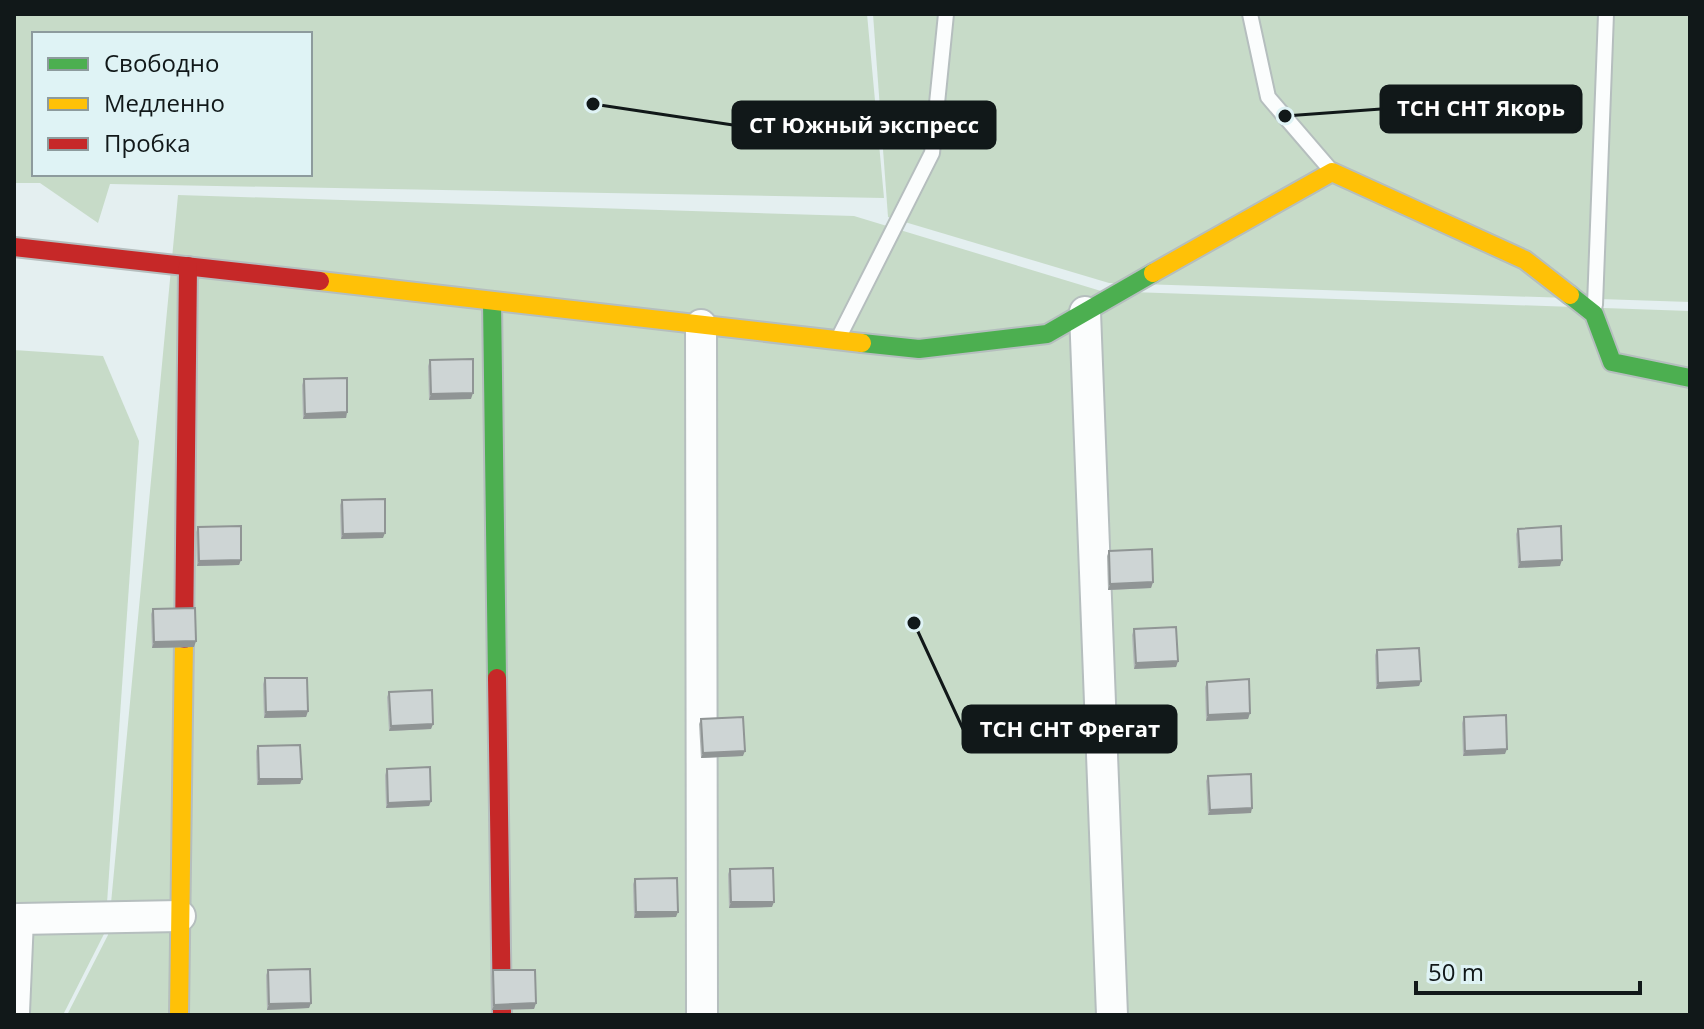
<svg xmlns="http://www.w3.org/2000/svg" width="1704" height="1029" viewBox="0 0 1704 1029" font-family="'Open Sans',sans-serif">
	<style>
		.green { fill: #c7dbc8; fill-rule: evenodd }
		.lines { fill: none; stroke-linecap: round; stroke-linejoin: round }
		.lane-casing { stroke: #b5bebe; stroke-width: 18 }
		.street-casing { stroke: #b5bebe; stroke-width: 34 }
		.fast-casing { stroke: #b5bebe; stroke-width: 22 }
		.slow-casing { stroke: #b5bebe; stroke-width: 22 }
		.jam-casing { stroke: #b5bebe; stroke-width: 22 }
		.lane { stroke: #fbfdfd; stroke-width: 14 }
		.street { stroke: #fbfdfd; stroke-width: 30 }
		.fast { stroke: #4caf50; stroke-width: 18 }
		.slow { stroke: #ffc107; stroke-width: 18 }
		.jam { stroke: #c62828; stroke-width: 18 }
		.wall { fill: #b1b7b7 }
		.shaded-wall { fill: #909595 }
		.building { fill: #ced5d5; stroke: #909595; stroke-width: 2 }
		.leader { fill: none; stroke: #111819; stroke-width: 3 }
		.callout-dot { fill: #111819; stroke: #dff3f5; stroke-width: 3 }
		.callout { fill: #111819; stroke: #111819; stroke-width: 3 }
		.callout-label { font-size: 22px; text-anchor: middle; font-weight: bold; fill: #fff }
	</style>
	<rect width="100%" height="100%" fill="#e4eff0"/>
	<g class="green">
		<path d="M 14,14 L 867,14 L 884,198 L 110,184 L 98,223 L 40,183 L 14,183 ZM 34,34 L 310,34 L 310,174 L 34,174 Z"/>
		<path d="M 873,14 L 1690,14 L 1690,302 L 1109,283 L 888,217 Z"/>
		<path d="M 178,195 L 854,216 L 1101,291 L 1690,311 L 1690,1015 L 67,1015 L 108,935 Z"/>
		<path d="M 14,350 L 103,356 L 139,441 L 105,932 L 63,1015 L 14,1015 Z"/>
	</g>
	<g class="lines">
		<defs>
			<g id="lane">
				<path d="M 1250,14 L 1268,97 L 1329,168"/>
				<path d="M 1595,305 L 1606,14"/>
				<path d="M 840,335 L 932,153 L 946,14"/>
			</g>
			<g id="street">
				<path d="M 1085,312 L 1112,1015"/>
				<path d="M 701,325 L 702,1015"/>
				<path d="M 14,1012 L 18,919 L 180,916"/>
			</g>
			<g id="fast">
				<path d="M 1570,295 L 1594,314 L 1612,362 L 1690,378"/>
				<path d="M 492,301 L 497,678"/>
				<path d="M 862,343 L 919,349 L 1047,334 L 1153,273"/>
			</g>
			<g id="slow">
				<path d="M 1153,273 L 1332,172 L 1525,260 L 1570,295"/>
				<path d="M 320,281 L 862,343"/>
				<path d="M 179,1015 L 184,639"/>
			</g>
			<g id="jam">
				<path d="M 14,247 L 320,281"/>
				<path d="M 184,639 L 188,266"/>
				<path d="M 497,678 L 502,1015"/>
			</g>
		</defs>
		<use href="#lane" class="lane-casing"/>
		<use href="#street" class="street-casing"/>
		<use href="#fast" class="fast-casing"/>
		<use href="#slow" class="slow-casing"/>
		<use href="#jam" class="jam-casing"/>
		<use href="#lane" class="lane"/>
		<use href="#street" class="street"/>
		<use href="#fast" class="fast"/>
		<use href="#slow" class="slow"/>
		<use href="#jam" class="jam"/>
	</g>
	<g class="wall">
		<path d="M 430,360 L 471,399 L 429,400 L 428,366 Z"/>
		<path d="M 304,379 L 347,412 L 346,418 L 303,419 L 302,385 Z"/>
		<path d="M 342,500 L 383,538 L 341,539 L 340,505 Z"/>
		<path d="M 198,527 L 241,560 L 239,565 L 197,566 L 196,532 Z"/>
		<path d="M 1518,529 L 1560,566 L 1518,568 L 1516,534 Z"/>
		<path d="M 1109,551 L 1153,582 L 1151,588 L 1108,590 L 1107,556 Z"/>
		<path d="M 153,609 L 196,641 L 194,647 L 152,648 L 151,614 Z"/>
		<path d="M 1134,629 L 1178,661 L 1176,667 L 1134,669 L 1132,635 Z"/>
		<path d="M 1377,650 L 1421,681 L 1419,686 L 1376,689 L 1375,655 Z"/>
		<path d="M 265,678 L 308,711 L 306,717 L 264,718 L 263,684 Z"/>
		<path d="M 1207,682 L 1250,713 L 1248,719 L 1206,721 L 1205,687 Z"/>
		<path d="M 389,692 L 433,724 L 431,729 L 389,731 L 387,697 Z"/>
		<path d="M 1464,717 L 1505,754 L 1463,756 L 1462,723 Z"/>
		<path d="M 701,719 L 743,756 L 701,758 L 699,724 Z"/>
		<path d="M 258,746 L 302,779 L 300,784 L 257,785 L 256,751 Z"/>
		<path d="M 387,769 L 431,801 L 429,806 L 386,808 L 385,775 Z"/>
		<path d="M 1208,776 L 1251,813 L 1208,815 L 1206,781 Z"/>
		<path d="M 730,869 L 772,907 L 729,908 L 728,874 Z"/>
		<path d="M 635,879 L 676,917 L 634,918 L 633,884 Z"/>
		<path d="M 268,970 L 311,1003 L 309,1008 L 267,1010 L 266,975 Z"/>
		<path d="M 493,970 L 536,1003 L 534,1009 L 492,1010 L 491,976 Z"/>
	</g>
	<g class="shaded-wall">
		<path d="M 473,393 L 471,399 L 429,400 L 431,394 Z"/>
		<path d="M 347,412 L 346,418 L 303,419 L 305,414 Z"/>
		<path d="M 385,533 L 383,538 L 341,539 L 343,534 Z"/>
		<path d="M 241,560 L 239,565 L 197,566 L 199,561 Z"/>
		<path d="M 1562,560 L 1560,566 L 1518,568 L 1520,562 Z"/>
		<path d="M 1153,582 L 1151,588 L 1108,590 L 1110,584 Z"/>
		<path d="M 196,641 L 194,647 L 152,648 L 154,642 Z"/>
		<path d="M 1178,661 L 1176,667 L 1134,669 L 1136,663 Z"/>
		<path d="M 1421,681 L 1419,686 L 1376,689 L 1378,683 Z"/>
		<path d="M 308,711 L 306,717 L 264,718 L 266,712 Z"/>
		<path d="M 1250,713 L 1248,719 L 1206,721 L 1208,715 Z"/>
		<path d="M 433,724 L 431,729 L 389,731 L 391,726 Z"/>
		<path d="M 1507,749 L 1505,754 L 1463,756 L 1465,751 Z"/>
		<path d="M 745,751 L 743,756 L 701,758 L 703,753 Z"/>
		<path d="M 259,779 L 302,779 L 300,784 L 257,785 Z"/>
		<path d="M 431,801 L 429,806 L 386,808 L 388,803 Z"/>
		<path d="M 1252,808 L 1251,813 L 1208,815 L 1210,810 Z"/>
		<path d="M 731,902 L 774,902 L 772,907 L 729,908 Z"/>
		<path d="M 636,912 L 678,912 L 676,917 L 634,918 Z"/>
		<path d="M 311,1003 L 309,1008 L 267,1010 L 269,1004 Z"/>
		<path d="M 536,1003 L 534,1009 L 492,1010 L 494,1005 Z"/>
	</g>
	<g class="building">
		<path d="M 473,359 L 473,393 L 431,394 L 430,360 Z"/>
		<path d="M 347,378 L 347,412 L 305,414 L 304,379 Z"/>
		<path d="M 385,499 L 385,533 L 343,534 L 342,500 Z"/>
		<path d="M 241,526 L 241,560 L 199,561 L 198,527 Z"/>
		<path d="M 1561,526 L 1562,560 L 1520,562 L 1518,529 Z"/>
		<path d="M 1152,549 L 1153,582 L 1110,584 L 1109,551 Z"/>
		<path d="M 195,608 L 196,641 L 154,642 L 153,609 Z"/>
		<path d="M 1176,627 L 1178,661 L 1136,663 L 1134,629 Z"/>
		<path d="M 1419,648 L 1421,681 L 1378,683 L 1377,650 Z"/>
		<path d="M 265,678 L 307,678 L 308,711 L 266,712 Z"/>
		<path d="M 1249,679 L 1250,713 L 1208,715 L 1207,682 Z"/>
		<path d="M 432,690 L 433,724 L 391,726 L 389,692 Z"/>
		<path d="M 1506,715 L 1507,749 L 1465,751 L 1464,717 Z"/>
		<path d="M 743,717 L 745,751 L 703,753 L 701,719 Z"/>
		<path d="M 300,745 L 302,779 L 259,779 L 258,746 Z"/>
		<path d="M 430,767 L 431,801 L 388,803 L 387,769 Z"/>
		<path d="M 1251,774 L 1252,808 L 1210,810 L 1208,776 Z"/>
		<path d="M 773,868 L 774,902 L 731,902 L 730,869 Z"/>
		<path d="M 677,878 L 678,912 L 636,912 L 635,879 Z"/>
		<path d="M 310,969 L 311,1003 L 269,1004 L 268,970 Z"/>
		<path d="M 493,970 L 535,970 L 536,1003 L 494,1005 Z"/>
	</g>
	<path class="leader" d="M1285 116L1381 109M593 104L733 125M914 623L963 729"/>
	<g class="callout-dot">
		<circle cx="1285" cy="116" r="8"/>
		<circle cx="593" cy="104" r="8"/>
		<circle cx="914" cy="623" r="8"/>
	</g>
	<g class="callout">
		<rect x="1381" y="86" width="200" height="46" rx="8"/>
		<rect x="733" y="102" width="262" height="46" rx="8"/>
		<rect x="963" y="706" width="213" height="46" rx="8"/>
	</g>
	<g class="callout-label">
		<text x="1481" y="116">ТСН СНТ Якорь</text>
		<text x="864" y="133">СТ Южный экспресс</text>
		<text x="1070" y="737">ТСН СНТ Фрегат</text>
	</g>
	<rect width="1704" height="1029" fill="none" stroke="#111819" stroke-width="32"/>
	<rect x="32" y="32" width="280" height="144" fill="#dff3f5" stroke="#8d9b9d" stroke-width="2"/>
	<rect x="48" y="58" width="40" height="12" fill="#4caf50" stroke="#8d9b9d" stroke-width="2"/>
	<text x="104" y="72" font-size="24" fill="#111819">Свободно</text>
	<rect x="48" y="98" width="40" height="12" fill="#ffc107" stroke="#8d9b9d" stroke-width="2"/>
	<text x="104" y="112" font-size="24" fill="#111819">Медленно</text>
	<rect x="48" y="138" width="40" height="12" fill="#c62828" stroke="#8d9b9d" stroke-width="2"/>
	<text x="104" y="152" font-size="24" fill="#111819">Пробка</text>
	<path d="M1416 981v12h224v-12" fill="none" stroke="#111819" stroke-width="4"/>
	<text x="1428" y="981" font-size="24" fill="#111819" stroke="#dff3f5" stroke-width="6" paint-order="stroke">50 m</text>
</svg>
